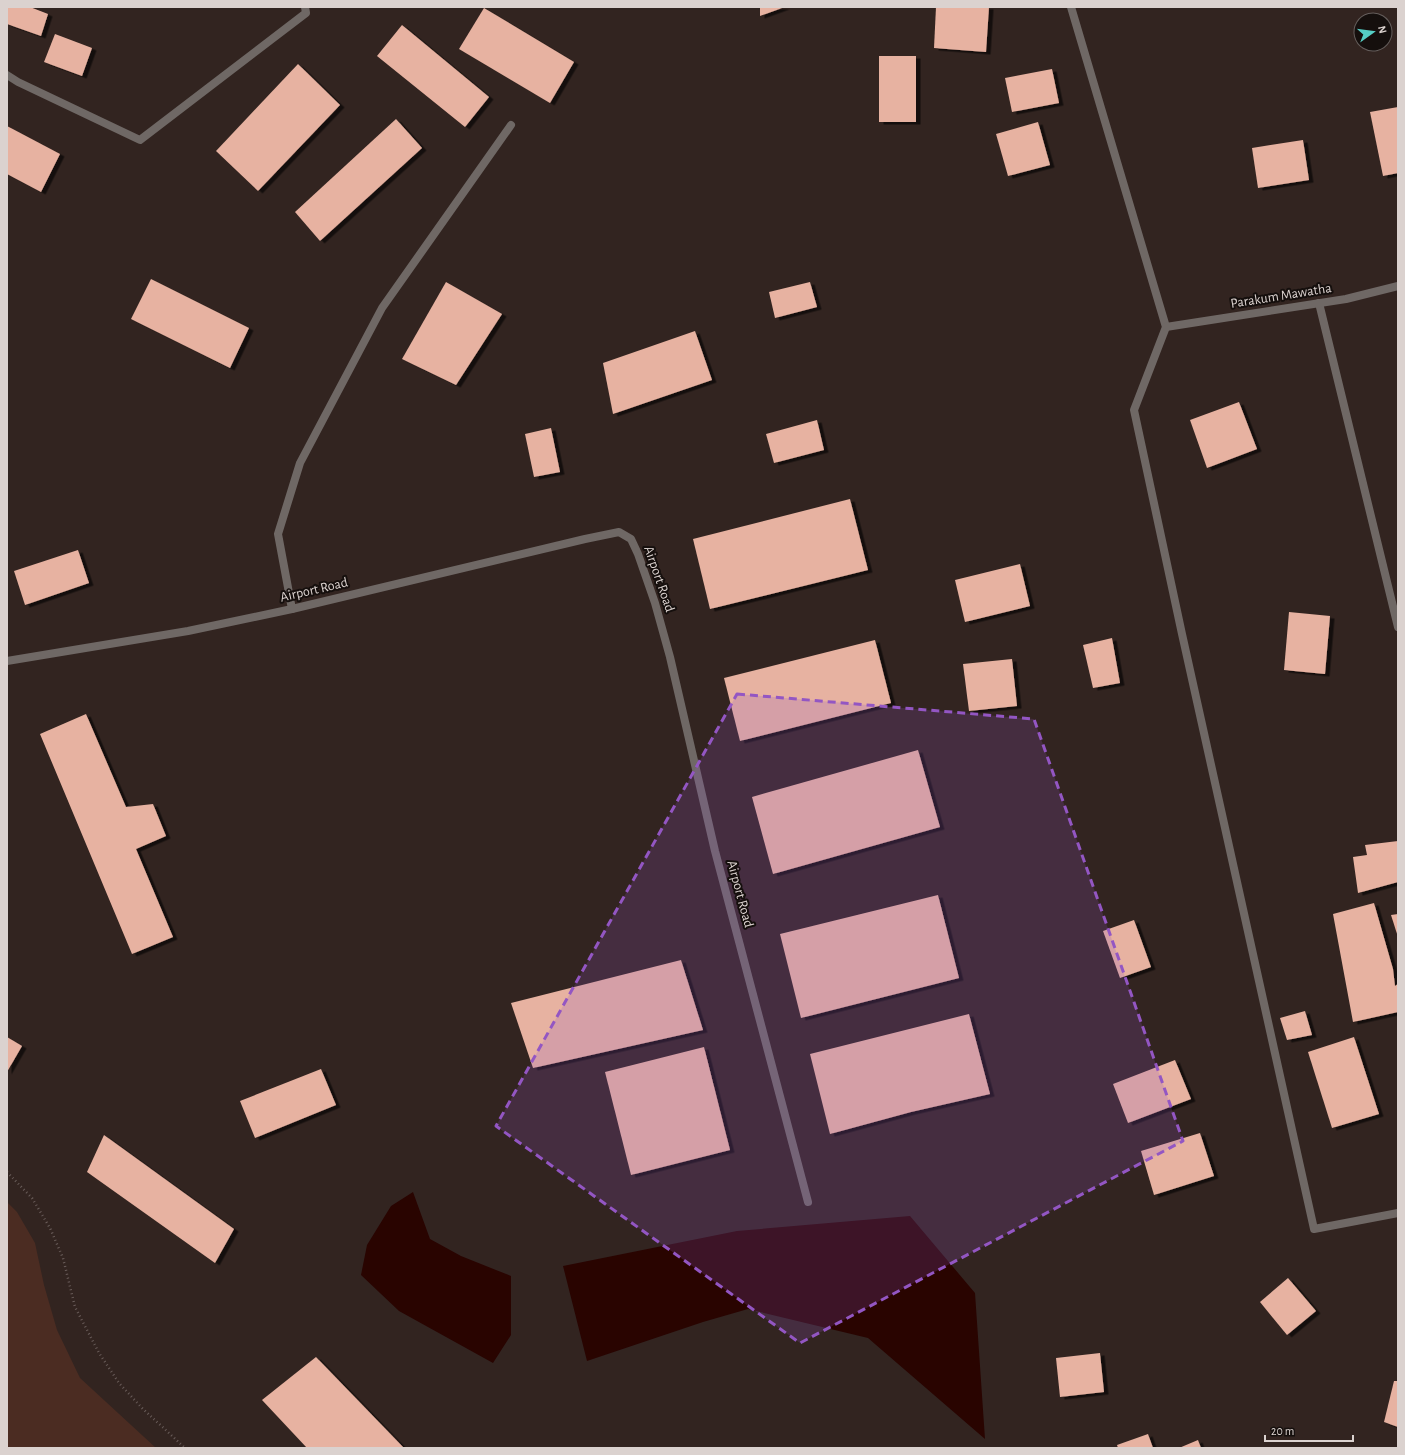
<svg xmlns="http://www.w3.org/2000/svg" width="1405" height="1455" viewBox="0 0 1405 1455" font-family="'Alegreya Sans',sans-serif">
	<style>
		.green { fill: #4b2c22 }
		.water { fill: #290400 }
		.building { fill: #e7b2a1; filter: url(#shadow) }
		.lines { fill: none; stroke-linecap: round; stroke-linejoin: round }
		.path { stroke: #695c59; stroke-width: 2.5; stroke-dasharray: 1 3; stroke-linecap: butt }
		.street { stroke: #6f6865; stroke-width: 8 }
		.marked { fill: #9356c3; fill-opacity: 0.2; stroke: #9356c3; stroke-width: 3; stroke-dasharray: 8 5; stroke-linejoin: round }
		.labels { text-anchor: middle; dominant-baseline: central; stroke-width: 4; stroke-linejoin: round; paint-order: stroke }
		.street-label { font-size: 14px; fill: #dbd2cf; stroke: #150f0d }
	</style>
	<defs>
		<filter id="shadow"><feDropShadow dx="4.5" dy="2.5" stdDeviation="0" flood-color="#0009"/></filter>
	</defs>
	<rect width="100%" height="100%" fill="#322420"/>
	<path class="green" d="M 7,1202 L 17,1212 L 35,1243 L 44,1285 L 57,1330 L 80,1378 L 156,1448 L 7,1448 Z"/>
	<g class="water">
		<path d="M 413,1192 L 430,1239 L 461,1256 L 511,1276 L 511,1335 L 493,1363 L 399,1311 L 361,1275 L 367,1245 L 391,1206 Z"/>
		<path d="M 910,1216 L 975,1293 L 985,1439 L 868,1338 L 748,1309 L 703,1322 L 587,1361 L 563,1266 L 737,1231 Z"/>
	</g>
	<g class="building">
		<path d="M 7,7 L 30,7 L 48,14 L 41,36 L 7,24 Z"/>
		<path d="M 760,7 L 785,7 L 760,16 Z"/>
		<path d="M 936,7 L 989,7 L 986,52 L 934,48 Z"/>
		<path d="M 484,8 L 574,62 L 550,103 L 459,49 Z"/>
		<path d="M 402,25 L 489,97 L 465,127 L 377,56 Z"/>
		<path d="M 55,34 L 92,48 L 82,76 L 44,62 Z"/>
		<rect x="879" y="56" width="37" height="66"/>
		<path d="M 298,64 L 340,105 L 258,191 L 216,151 Z"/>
		<path d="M 1052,69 L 1059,103 L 1012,112 L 1005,78 Z"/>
		<path d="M 1398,107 L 1398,173 L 1383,176 L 1370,112 Z"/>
		<path d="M 396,119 L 422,148 L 320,241 L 295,212 Z"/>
		<path d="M 1038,122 L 1050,165 L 1008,176 L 996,134 Z"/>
		<path d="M 7,126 L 60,154 L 41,192 L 7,174 Z"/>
		<path d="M 1303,140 L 1309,180 L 1258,188 L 1252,148 Z"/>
		<path d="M 151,279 L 249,328 L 230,368 L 131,319 Z"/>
		<path d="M 446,282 L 502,314 L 456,385 L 402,359 Z"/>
		<path d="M 810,282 L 817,307 L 775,318 L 769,292 Z"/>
		<path d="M 695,331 L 712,380 L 613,414 L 603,363 Z"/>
		<path d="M 1239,402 L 1257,449 L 1207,468 L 1190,420 Z"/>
		<path d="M 817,420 L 824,450 L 774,463 L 766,434 Z"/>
		<path d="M 551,428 L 560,472 L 534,477 L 525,434 Z"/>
		<path d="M 850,499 L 868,570 L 710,609 L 693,539 Z"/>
		<path d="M 78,550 L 89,583 L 25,605 L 14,571 Z"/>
		<path d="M 1020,564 L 1030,606 L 965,622 L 955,580 Z"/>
		<path d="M 1289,612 L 1330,616 L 1325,674 L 1284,670 Z"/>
		<path d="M 1112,638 L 1120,683 L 1093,688 L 1083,645 Z"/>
		<path d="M 875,640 L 891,703 L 740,741 L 724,678 Z"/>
		<path d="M 1012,659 L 1017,706 L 969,711 L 963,664 Z"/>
		<path d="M 86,714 L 126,807 L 153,804 L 166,836 L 136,849 L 173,937 L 132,954 L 40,734 Z"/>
		<path d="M 918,750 L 940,827 L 773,874 L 752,797 Z"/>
		<path d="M 1398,841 L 1398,882 L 1358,893 L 1353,857 L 1367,855 L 1365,845 Z"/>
		<path d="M 938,895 L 959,978 L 801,1018 L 780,934 Z"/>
		<path d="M 1374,903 L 1393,969 L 1395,986 L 1398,984 L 1398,1012 L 1353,1022 L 1333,914 Z"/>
		<path d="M 1398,914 L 1398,937 L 1391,915 Z"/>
		<path d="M 1134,920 L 1151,967 L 1120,978 L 1103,931 Z"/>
		<path d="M 681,960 L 703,1030 L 533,1068 L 511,1003 Z"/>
		<path d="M 1305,1011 L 1312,1035 L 1287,1040 L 1280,1018 Z"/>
		<path d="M 969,1014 L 990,1094 L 911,1112 L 830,1134 L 810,1054 Z"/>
		<path d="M 7,1037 L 22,1046 L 7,1072 Z"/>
		<path d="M 1354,1037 L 1379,1114 L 1332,1128 L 1308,1052 Z"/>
		<path d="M 704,1047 L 730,1150 L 631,1175 L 605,1072 Z"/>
		<path d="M 1175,1060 L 1191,1099 L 1128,1123 L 1113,1084 Z"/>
		<path d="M 321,1069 L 336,1105 L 255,1138 L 240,1101 Z"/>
		<path d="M 1200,1133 L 1214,1176 L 1154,1195 L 1141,1151 Z"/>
		<path d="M 104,1135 L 234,1229 L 215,1263 L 87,1172 Z"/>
		<path d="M 1288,1278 L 1316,1311 L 1287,1335 L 1260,1302 Z"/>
		<path d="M 1100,1353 L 1104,1392 L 1060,1397 L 1056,1358 Z"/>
		<path d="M 316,1357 L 403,1447 L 401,1448 L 307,1448 L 262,1400 Z"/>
		<path d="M 1394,1381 L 1398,1381 L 1398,1427 L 1384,1422 Z"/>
		<path d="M 1148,1434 L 1153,1448 L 1118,1448 L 1117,1445 Z"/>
		<path d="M 1198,1440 L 1201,1448 L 1179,1448 Z"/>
	</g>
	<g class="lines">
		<path class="path" d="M 7,1172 L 32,1198 L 50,1228 L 63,1258 L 75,1307 L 99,1353 L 119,1383 L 142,1408 L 185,1448"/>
		<g class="street">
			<path d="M 1071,7 L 1166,327 L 1134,410 L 1182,634 L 1314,1229 L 1398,1213"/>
			<path d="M 7,75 L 18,82 L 140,140 L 306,13 L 305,7"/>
			<path d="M 1319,303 L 1398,627"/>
			<path d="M 1166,327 L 1346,299 L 1398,286"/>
			<path d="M 292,609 L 278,534 L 300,463 L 382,308 L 511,125"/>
			<path d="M 7,661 L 188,631 L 292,609 L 585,539 L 619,532 L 631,539 L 638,554 L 655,603 L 670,657 L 715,851 L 808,1202"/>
		</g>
	</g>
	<path class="marked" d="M 737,694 L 1034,719 L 1183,1141 L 800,1343 L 496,1126 Z"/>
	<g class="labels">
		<g class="street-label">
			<text transform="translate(1281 296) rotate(-9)">Parakum Mawatha</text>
			<text transform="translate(659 579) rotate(71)">Airport Road</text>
			<text transform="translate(314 590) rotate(-13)">Airport Road</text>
			<text transform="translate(740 894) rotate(75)">Airport Road</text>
		</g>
	</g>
	<rect width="1405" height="1455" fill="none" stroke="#dbd2cf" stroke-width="16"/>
	<g transform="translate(1373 32) rotate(76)"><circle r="19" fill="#150f0d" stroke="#645d5b"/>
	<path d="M0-3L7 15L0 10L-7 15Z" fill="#55cec5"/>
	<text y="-6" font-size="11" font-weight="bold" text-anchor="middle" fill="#dbd2cf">N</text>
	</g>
	<path d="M1265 1435v6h88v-6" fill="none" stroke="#dbd2cf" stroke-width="2"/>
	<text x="1271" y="1435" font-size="12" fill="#dbd2cf" stroke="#150f0d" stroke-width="3" paint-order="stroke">20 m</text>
</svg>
